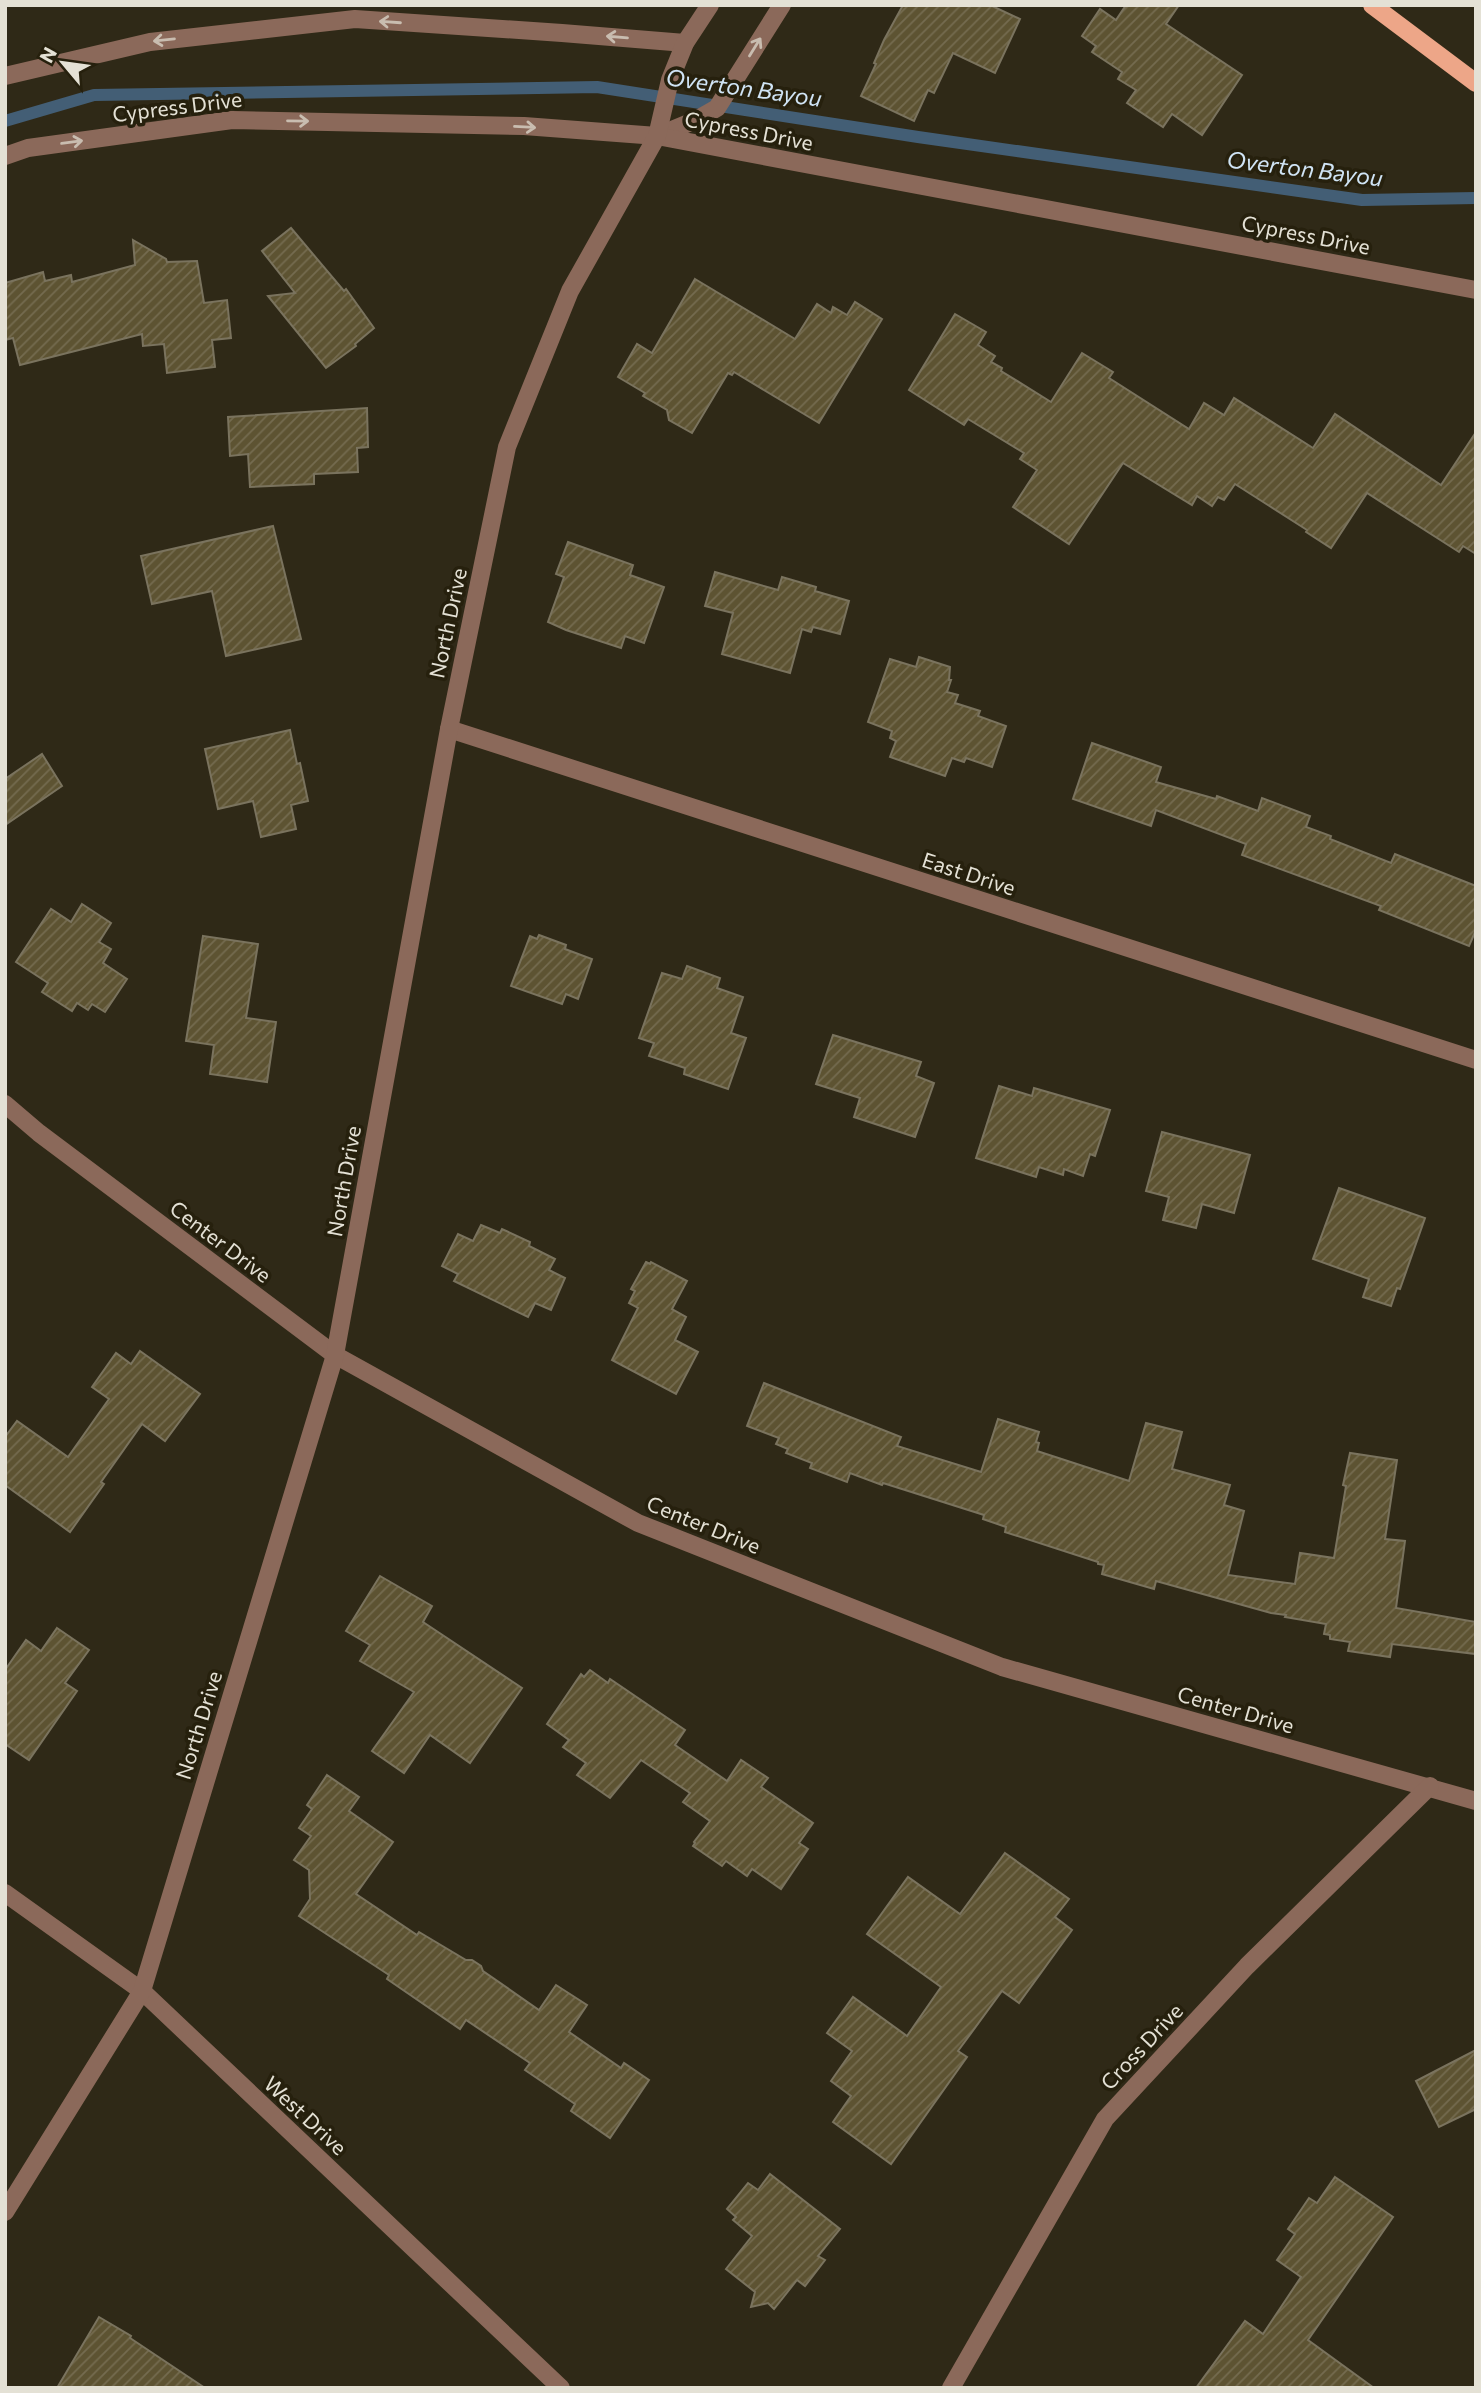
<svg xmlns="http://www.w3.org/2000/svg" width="1481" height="2393" viewBox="0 0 1481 2393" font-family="Commissioner,sans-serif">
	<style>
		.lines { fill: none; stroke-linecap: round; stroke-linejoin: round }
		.stream { stroke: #435e75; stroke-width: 12 }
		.building { fill: url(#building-hatch); stroke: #7a735e; stroke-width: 2 }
		.minor { stroke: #8b695a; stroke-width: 18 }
		.major { stroke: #eda688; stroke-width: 18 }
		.oneway { stroke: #c9bdb0 }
		.labels { text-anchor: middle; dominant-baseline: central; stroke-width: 7; stroke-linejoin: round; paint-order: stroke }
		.street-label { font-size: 21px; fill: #e4e1d5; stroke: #26200d }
		.water-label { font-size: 23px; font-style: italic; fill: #d0e4f5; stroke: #26200d }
	</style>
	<defs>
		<pattern id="building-hatch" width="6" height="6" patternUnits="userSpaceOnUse" patternTransform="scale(1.75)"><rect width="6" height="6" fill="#5d5332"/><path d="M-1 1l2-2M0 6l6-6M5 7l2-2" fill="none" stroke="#746b4f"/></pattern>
	</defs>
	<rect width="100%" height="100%" fill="#2f2917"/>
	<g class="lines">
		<path class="stream" d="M 5,121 L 94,95 L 597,87 L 918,137 L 1362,200 L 1476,198"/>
	</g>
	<g class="building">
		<path d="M 903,5 L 990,5 L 1020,19 L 995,73 L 953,53 L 934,93 L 928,90 L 914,121 L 861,96 L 876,64 L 874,63 L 884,40 Z"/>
		<path d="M 1126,5 L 1179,5 L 1166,24 L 1242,75 L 1202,135 L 1172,114 L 1163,127 L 1127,103 L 1136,90 L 1118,79 L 1122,72 L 1092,52 L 1096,46 L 1082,36 L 1100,9 L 1116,20 Z"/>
		<path d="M 291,228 L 344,291 L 346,289 L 374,328 L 355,344 L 356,346 L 326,368 L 268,296 L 295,293 L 262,251 Z"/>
		<path d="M 133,240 L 166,259 L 167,262 L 197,261 L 204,303 L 227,300 L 231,338 L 212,340 L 215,367 L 167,373 L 164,344 L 143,346 L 142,334 L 20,365 L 13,338 L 5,340 L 5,283 L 43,272 L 45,281 L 71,275 L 72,282 L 135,265 Z"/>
		<path d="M 695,279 L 795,339 L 817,304 L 831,313 L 833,307 L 847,315 L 855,302 L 882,319 L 819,423 L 734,372 L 732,375 L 728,373 L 692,433 L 669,420 L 667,410 L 643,396 L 645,393 L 618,377 L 637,344 L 652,353 Z"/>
		<path d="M 955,314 L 986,332 L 978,345 L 995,356 L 991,362 L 1002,368 L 1001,371 L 1051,402 L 1082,353 L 1113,372 L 1109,378 L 1189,429 L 1204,403 L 1224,415 L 1234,398 L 1313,448 L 1335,414 L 1441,485 L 1476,432 L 1476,554 L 1463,546 L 1459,552 L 1367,493 L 1331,548 L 1306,532 L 1307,530 L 1235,484 L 1224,500 L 1218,497 L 1212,506 L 1197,496 L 1192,505 L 1123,463 L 1069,544 L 1013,507 L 1037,470 L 1020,459 L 1024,453 L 968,419 L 964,425 L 909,390 Z"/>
		<path d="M 367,408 L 368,447 L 357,448 L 358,472 L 314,474 L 314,484 L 250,487 L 248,454 L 230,456 L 228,417 Z"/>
		<path d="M 273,526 L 301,639 L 226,656 L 212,591 L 152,604 L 141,556 Z"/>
		<path d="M 568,542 L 633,565 L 630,575 L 664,587 L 644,643 L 625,636 L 621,648 L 566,630 L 548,622 L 564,577 L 556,574 Z"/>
		<path d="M 715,572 L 778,590 L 782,577 L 816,587 L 815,591 L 849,601 L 840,634 L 813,627 L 811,632 L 802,629 L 790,673 L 722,654 L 733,613 L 705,606 Z"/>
		<path d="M 919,657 L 950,667 L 949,680 L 951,680 L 947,692 L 958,695 L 955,703 L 980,711 L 978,716 L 1006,726 L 992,767 L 966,758 L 964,762 L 952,758 L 945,776 L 890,757 L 896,741 L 890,738 L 892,731 L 868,722 L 890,659 L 916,667 Z"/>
		<path d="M 290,730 L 297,764 L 300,763 L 308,801 L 291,805 L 296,829 L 261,837 L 253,801 L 218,809 L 205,749 Z"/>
		<path d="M 1092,743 L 1161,767 L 1156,782 L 1216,799 L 1217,796 L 1258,811 L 1262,798 L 1310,816 L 1306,827 L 1331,836 L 1330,839 L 1391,863 L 1395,854 L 1476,886 L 1476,930 L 1469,946 L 1379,910 L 1381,906 L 1242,855 L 1246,844 L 1156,810 L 1151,826 L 1073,799 Z"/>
		<path d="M 42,754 L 62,786 L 5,825 L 5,779 Z"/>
		<path d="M 82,904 L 111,923 L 99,942 L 111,949 L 103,963 L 127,979 L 105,1012 L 92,1004 L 88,1010 L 77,1003 L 72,1011 L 42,992 L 48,983 L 16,962 L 51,909 L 71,922 Z"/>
		<path d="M 539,935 L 566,945 L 565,949 L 592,959 L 578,999 L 566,994 L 562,1004 L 511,986 L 530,936 L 537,939 Z"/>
		<path d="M 203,936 L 258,944 L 246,1018 L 276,1022 L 267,1082 L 210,1074 L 214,1045 L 186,1041 Z"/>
		<path d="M 687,966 L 720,978 L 717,988 L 743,997 L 731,1033 L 746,1038 L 728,1089 L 684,1074 L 685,1068 L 649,1056 L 654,1043 L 639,1038 L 662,973 L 682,979 Z"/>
		<path d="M 833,1035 L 921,1062 L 916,1076 L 934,1083 L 915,1137 L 854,1117 L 860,1098 L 816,1084 Z"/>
		<path d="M 999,1086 L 1032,1096 L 1034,1088 L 1110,1110 L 1095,1156 L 1090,1154 L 1083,1176 L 1064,1169 L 1063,1175 L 1039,1167 L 1036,1177 L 976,1158 Z"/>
		<path d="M 1162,1132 L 1250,1155 L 1234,1213 L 1202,1204 L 1196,1228 L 1163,1220 L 1169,1197 L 1146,1191 Z"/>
		<path d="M 1339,1188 L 1425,1218 L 1400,1289 L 1397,1288 L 1391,1306 L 1363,1297 L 1369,1279 L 1313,1259 Z"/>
		<path d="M 481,1225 L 500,1233 L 502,1229 L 530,1242 L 529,1246 L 555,1259 L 549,1270 L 565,1278 L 551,1310 L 535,1303 L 528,1317 L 454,1281 L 458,1274 L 442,1266 L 458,1234 L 473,1241 Z"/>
		<path d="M 646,1262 L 650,1264 L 651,1262 L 687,1281 L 672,1309 L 686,1317 L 675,1340 L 698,1352 L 676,1394 L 612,1360 L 638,1308 L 629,1303 L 635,1291 L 631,1289 Z"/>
		<path d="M 140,1351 L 200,1394 L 165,1441 L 142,1424 L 101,1482 L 104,1484 L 70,1532 L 5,1485 L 5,1437 L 17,1421 L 68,1457 L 109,1399 L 92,1387 L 116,1353 L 131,1364 Z"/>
		<path d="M 764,1383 L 901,1437 L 897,1446 L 981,1472 L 998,1419 L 1039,1432 L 1036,1442 L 1039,1443 L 1037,1451 L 1129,1481 L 1146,1423 L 1182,1432 L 1172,1469 L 1230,1485 L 1224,1505 L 1244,1511 L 1228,1575 L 1295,1584 L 1300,1553 L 1334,1558 L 1346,1486 L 1343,1485 L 1350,1453 L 1397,1460 L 1385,1539 L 1405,1541 L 1396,1608 L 1476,1622 L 1476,1654 L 1392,1644 L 1390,1657 L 1348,1651 L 1350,1642 L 1330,1639 L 1330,1635 L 1324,1634 L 1326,1624 L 1285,1617 L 1286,1615 L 1271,1613 L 1156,1581 L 1154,1589 L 1102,1574 L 1104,1565 L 1098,1564 L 1098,1562 L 1005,1532 L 1006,1527 L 983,1519 L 984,1515 L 883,1483 L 882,1485 L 850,1473 L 847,1482 L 810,1468 L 812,1463 L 786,1453 L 788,1449 L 776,1444 L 779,1438 L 747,1426 Z"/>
		<path d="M 380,1576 L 432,1606 L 423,1622 L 522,1688 L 470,1763 L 430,1735 L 404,1773 L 372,1751 L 414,1692 L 360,1661 L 370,1645 L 346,1631 Z"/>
		<path d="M 57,1628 L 89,1650 L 65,1683 L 77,1691 L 29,1760 L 5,1744 L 5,1670 L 26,1640 L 41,1651 Z"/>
		<path d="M 590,1670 L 608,1683 L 610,1679 L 685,1730 L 675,1745 L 727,1781 L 741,1760 L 768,1778 L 761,1787 L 813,1823 L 799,1843 L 808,1849 L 781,1889 L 752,1869 L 747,1876 L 726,1861 L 722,1866 L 693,1846 L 695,1843 L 694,1842 L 710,1821 L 683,1802 L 690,1793 L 641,1760 L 610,1798 L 577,1775 L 586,1763 L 563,1747 L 569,1740 L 547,1724 L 581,1674 L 584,1677 Z"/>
		<path d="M 327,1775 L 359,1797 L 349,1811 L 393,1842 L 356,1894 L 417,1935 L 419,1932 L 466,1960 L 472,1960 L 481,1966 L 483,1971 L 539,2010 L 556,1985 L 587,2005 L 569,2032 L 621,2068 L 624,2063 L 649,2080 L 610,2138 L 571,2111 L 575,2104 L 525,2070 L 530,2063 L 466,2020 L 460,2029 L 387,1979 L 389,1975 L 299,1916 L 310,1899 L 309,1870 L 294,1860 L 311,1836 L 299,1828 L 312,1809 L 307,1805 Z"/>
		<path d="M 1005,1853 L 1069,1899 L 1055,1917 L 1072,1930 L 1019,2003 L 1002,1991 L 958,2051 L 967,2057 L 891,2164 L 833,2122 L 851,2096 L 831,2081 L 852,2051 L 827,2033 L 853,1997 L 907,2036 L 941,1987 L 867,1934 L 908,1877 L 960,1914 Z"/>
		<path d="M 1476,2050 L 1476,2109 L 1439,2127 L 1416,2081 Z"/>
		<path d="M 770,2174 L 840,2229 L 818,2256 L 825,2260 L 805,2286 L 797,2280 L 774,2309 L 768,2303 L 751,2307 L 755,2292 L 726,2269 L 752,2236 L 733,2220 L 736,2217 L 727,2209 L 748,2183 L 758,2190 Z"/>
		<path d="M 1335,2177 L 1393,2217 L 1308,2340 L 1374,2388 L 1196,2388 L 1245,2321 L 1263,2334 L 1301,2277 L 1277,2260 L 1295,2234 L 1288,2229 L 1309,2198 L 1317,2203 Z"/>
		<path d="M 99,2317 L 131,2336 L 130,2338 L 205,2388 L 57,2388 Z"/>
	</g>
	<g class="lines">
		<g class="minor">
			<path d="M 5,76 L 150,42 L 355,19 L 562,33 L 685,43"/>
			<path d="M 657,136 L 696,120 L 717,108 L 782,5"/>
			<path d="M 5,156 L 28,148 L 232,120 L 524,126 L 657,136 L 1476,290"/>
			<path d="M 449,729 L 1476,1060"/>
			<path d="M 5,1104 L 39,1133 L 335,1355 L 638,1523 L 1002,1667 L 1476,1801"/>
			<path d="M 5,1893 L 142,1991 L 561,2388"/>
			<path d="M 5,2212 L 142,1991 L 335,1355 L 449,729 L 507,447 L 570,291 L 657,136 L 670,80 L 685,43 L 710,5"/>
			<path d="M 951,2388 L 1105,2119 L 1247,1966 L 1430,1786"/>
		</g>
		<path class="major" d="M 1372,5 L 1476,83"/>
	</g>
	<defs><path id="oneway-shaft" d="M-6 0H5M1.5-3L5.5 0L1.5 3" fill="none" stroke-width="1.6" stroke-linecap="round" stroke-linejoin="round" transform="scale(1.75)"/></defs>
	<g class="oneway">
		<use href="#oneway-shaft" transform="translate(390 22) rotate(-176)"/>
		<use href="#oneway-shaft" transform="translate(617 37) rotate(-175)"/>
		<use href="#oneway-shaft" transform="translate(164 40) rotate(174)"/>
		<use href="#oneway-shaft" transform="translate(755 47) rotate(-58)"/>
		<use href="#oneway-shaft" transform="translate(298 121) rotate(1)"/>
		<use href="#oneway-shaft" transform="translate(525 127) rotate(3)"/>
		<use href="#oneway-shaft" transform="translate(72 142) rotate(-8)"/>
	</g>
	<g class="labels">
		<g class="street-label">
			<text transform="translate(177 106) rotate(-7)">Cypress Drive</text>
			<text transform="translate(749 130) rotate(11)">Cypress Drive</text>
			<text transform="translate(1306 234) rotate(11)">Cypress Drive</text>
			<text transform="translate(447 623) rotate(-78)">North Drive</text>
			<text transform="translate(969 873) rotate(18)">East Drive</text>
			<text transform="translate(343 1181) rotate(-80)">North Drive</text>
			<text transform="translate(221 1241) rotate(37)">Center Drive</text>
			<text transform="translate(704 1524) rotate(22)">Center Drive</text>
			<text transform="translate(1236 1709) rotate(16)">Center Drive</text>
			<text transform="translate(198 1725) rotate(-73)">North Drive</text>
			<text transform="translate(1141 2046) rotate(-47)">Cross Drive</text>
			<text transform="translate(306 2115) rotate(43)">West Drive</text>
		</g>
		<g class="water-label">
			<text transform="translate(744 87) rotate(8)">Overton Bayou</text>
			<text transform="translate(1305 168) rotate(7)">Overton Bayou</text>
		</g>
	</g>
	<rect width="1481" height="2393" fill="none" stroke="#e4e1d5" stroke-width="14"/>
	<g transform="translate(63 63) rotate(299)" stroke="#26200d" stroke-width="5" paint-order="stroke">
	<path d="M0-5L12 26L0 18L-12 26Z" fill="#e4e1d5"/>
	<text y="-10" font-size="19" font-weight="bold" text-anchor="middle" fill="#e4e1d5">N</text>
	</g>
</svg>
